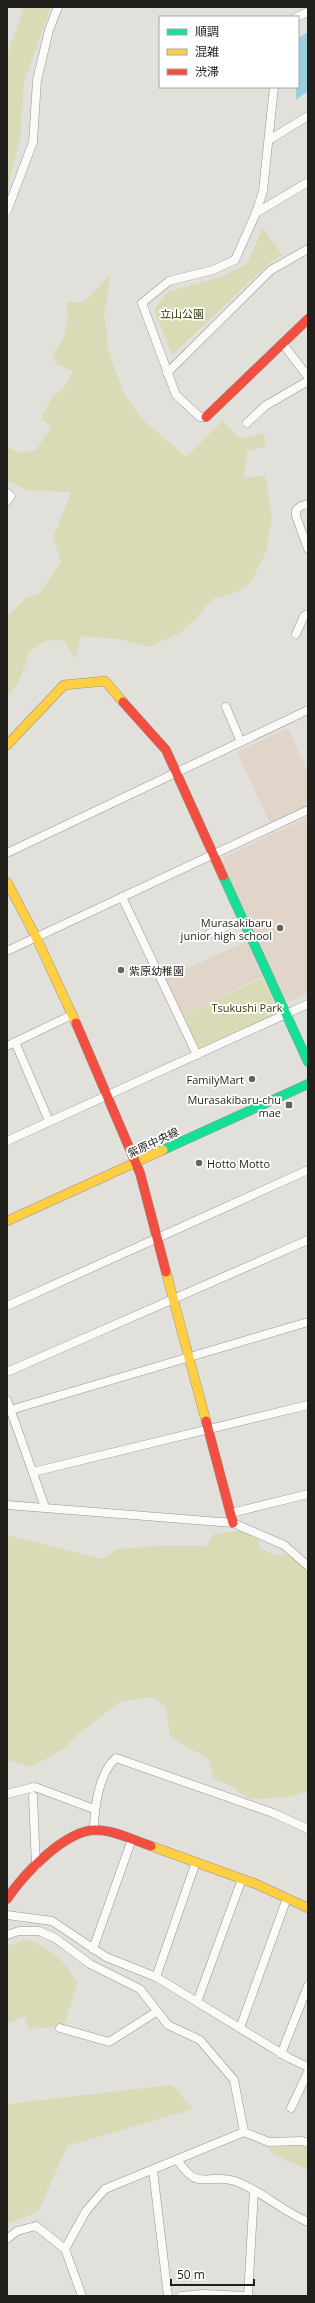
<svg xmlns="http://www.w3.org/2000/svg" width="315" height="2303" viewBox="0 0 315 2303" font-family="'Open Sans','Noto Sans JP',sans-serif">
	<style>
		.education { fill: #e1d5ca }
		.green { fill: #d9dbb7 }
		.water { fill: #97cfe0 }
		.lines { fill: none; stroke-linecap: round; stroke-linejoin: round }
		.street-casing { stroke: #979591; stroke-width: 9 }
		.fast-casing { stroke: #979591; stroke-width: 10 }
		.slow-casing { stroke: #979591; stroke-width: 10 }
		.jam-casing { stroke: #979591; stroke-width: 10 }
		.street { stroke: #fbfaf9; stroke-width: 8 }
		.fast { stroke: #16e098; stroke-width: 9 }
		.slow { stroke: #ffcf43; stroke-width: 9 }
		.jam { stroke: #f24e42; stroke-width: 9 }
		.poi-dot { fill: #65635e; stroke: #fff; stroke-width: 1.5 }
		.labels { text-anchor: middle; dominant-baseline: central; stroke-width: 3.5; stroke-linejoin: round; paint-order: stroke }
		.park-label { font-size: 11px; fill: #353701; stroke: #fff }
		.poi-label { font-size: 11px; fill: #211f1b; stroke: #fff; text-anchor: end }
		.street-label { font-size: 11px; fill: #211f1b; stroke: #fff }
	</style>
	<rect width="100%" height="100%" fill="#e2e0da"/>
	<g class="education">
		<path d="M 288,728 L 308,772 L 308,805 L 270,823 L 237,752 Z"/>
		<path d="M 308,817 L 308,993 L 290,1002 L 285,999 L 223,863 L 225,857 Z"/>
		<path d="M 247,941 L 262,977 L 182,1015 L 165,979 Z"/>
	</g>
	<g class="green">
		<path d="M 24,7 L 51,7 L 24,82 L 20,139 L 7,191 L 7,56 Z"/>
		<path d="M 263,228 L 282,255 L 272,261 L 172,355 L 154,309 L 168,292 L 223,276 L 247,264 Z"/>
		<path d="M 111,274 L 104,313 L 109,354 L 125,396 L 143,420 L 186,457 L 222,421 L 241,439 L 264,433 L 265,447 L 247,451 L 244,478 L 265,475 L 272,519 L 266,552 L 251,582 L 235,593 L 212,599 L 196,619 L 181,632 L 150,647 L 118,639 L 81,636 L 75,659 L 64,640 L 45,641 L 28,653 C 26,670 18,684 7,697 L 7,616 L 26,598 L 40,593 L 61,561 L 53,538 L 71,492 L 26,490 L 7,480 L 7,447 L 21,453 L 36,450 L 52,426 L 41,419 L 52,397 L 66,385 L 73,371 L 56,364 L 53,354 C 66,338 69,323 67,302 L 84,302 Z"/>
		<path d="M 263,978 L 279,1013 L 199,1049 L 183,1015 Z"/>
		<path d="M 255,1529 L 260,1549 L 272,1554 L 305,1557 L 308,1561 L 308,1588 L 306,1590 L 308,1591 L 308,1791 L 290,1797 L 248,1799 L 233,1787 L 213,1778 L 209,1760 L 170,1736 L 166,1707 L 152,1697 L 120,1702 L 76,1736 L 65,1748 L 31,1767 L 7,1760 L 7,1535 L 102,1559 L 117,1549 L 159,1546 L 206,1546 L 214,1534 Z"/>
		<path d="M 28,1940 C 54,1950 63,1959 77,1983 L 65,2023 L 43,2029 L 37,2026 L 29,2031 L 25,2016 L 7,2024 L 7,1946 Z"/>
		<path d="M 172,2085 L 193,2109 L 67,2146 L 38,2212 L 7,2224 L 7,2104 Z"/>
		<path d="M 300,2144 L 308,2147 L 308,2171 C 297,2162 277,2160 268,2148 Z"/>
	</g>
	<path class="water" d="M 308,32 L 308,91 L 296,100 L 296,87 L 298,87 L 298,38 Z"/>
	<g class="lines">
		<defs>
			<g id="street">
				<path d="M 297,17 L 308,12"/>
				<path d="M 269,140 L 308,116"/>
				<path d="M 7,211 L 33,142 L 37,80 L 49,30 L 58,7"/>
				<path d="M 256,213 L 308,182"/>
				<path d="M 283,344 L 308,377"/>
				<path d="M 167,373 L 271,270 L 308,249"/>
				<path d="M 206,417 L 200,417 L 176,395 L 142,303 L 169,281 L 213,270 L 235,260 L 256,213 L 263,191 L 274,87"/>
				<path d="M 247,423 L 265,406 L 308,381"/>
				<path d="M 7,493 L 11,496 L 7,501"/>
				<path d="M 308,504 L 301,506 L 296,510 L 296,516 L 308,549"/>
				<path d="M 296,634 L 304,616 L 308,614"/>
				<path d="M 226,707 L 241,742"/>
				<path d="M 7,853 L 308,710"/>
				<path d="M 122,897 L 197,1055"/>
				<path d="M 209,934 L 243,919"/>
				<path d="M 7,951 L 308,810"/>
				<path d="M 15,1042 L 49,1121"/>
				<path d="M 7,1046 L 72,1015"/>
				<path d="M 7,1141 L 308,1004"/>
				<path d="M 7,1306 L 308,1170"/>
				<path d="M 7,1372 L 308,1240"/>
				<path d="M 7,1400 L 45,1507"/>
				<path d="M 7,1411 L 308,1322"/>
				<path d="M 33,1472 L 308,1405"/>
				<path d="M 7,1505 L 233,1523 L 284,1545 L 308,1566"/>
				<path d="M 231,1513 L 308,1494"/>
				<path d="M 7,1794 L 35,1787 L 94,1809"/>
				<path d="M 33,1796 L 36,1866"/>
				<path d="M 94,1830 C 94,1809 99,1772 116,1758 L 273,1813 L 308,1829"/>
				<path d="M 7,1915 L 52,1921 L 106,1957 L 156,1977 L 289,2058 L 308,2067"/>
				<path d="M 7,1935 L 19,1931 L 39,1931 L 55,1938 L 90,1964 L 140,1989 L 168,2025 L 200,2040 L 234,2080 L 244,2132 L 105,2189 L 86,2211 L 65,2249"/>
				<path d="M 93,1949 L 132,1839"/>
				<path d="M 156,1977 L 196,1862"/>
				<path d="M 197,2002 L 242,1879"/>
				<path d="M 60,2028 L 109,2042 L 156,2012"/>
				<path d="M 240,2028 L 287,1898"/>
				<path d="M 281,2054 L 308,1986"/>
				<path d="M 291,2108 L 308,2072"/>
				<path d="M 244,2132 L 269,2142 L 302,2141 L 308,2143"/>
				<path d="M 178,2161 C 200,2193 206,2172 235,2181 C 262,2191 282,2211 308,2222"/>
				<path d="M 153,2170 L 168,2296"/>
				<path d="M 7,2239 L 17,2231 L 36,2226 L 65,2249 L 82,2296"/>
				<path d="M 181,2296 L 202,2294 L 249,2296"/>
				<path d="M 248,2296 L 254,2191"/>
			</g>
			<g id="fast">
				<path d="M 223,876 L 308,1062"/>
				<path d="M 163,1150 L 308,1084"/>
			</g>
			<g id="slow">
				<path d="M 7,745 L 64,685 L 105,681 L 123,702"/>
				<path d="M 7,882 L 36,937 L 76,1023"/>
				<path d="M 7,1221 L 163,1150"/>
				<path d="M 166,1272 L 206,1421"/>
				<path d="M 151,1846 L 256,1884 L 308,1908"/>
			</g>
			<g id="jam">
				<path d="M 206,417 L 308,319"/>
				<path d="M 123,702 L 166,750 L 223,876"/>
				<path d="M 76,1023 L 140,1173 L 166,1272"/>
				<path d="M 206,1421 L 233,1523"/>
				<path d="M 7,1899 C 23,1875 64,1831 95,1830 C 114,1830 133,1840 151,1846"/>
			</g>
		</defs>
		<use href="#street" class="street-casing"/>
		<use href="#fast" class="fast-casing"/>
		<use href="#slow" class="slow-casing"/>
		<use href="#jam" class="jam-casing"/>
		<use href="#street" class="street"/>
		<use href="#fast" class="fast"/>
		<use href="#slow" class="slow"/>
		<use href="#jam" class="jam"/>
	</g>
	<g class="poi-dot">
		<circle cx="280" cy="928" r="4"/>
		<circle cx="121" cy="970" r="4"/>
		<circle cx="252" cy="1079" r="4"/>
		<rect x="285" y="1101" width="8" height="8" rx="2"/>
		<circle cx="199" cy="1163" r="4"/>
	</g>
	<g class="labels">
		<g class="park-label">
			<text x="182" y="313">立山公園</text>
			<text x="247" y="1007">Tsukushi Park</text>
		</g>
		<g class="poi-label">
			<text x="272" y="922">Murasakibaru<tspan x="272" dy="13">junior high school</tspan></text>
			<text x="129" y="970" text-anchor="start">紫原幼稚園</text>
			<text x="244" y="1079">FamilyMart</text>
			<text x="281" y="1099">Murasakibaru-chu<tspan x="281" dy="13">mae</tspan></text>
			<text x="207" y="1163" text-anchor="start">Hotto Motto</text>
		</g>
		<g class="street-label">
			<text transform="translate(153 1142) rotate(-25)">紫原中央線</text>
		</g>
	</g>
	<rect width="315" height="2303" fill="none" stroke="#211f1b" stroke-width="16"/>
	<rect x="159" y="16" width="140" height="72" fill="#ffffff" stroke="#a6a5a4"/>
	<rect x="167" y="29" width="20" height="6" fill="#16e098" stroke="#a6a5a4"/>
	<text x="195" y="36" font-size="12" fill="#211f1b">順調</text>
	<rect x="167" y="49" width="20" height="6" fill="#ffcf43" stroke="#a6a5a4"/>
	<text x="195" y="56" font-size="12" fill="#211f1b">混雑</text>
	<rect x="167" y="69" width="20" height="6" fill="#f24e42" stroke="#a6a5a4"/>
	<text x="195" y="76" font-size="12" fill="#211f1b">渋滞</text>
	<path d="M171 2279v6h83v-6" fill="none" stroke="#211f1b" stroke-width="2"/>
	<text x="177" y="2279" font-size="12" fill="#211f1b" stroke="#ffffff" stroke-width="3" paint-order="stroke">50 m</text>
</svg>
